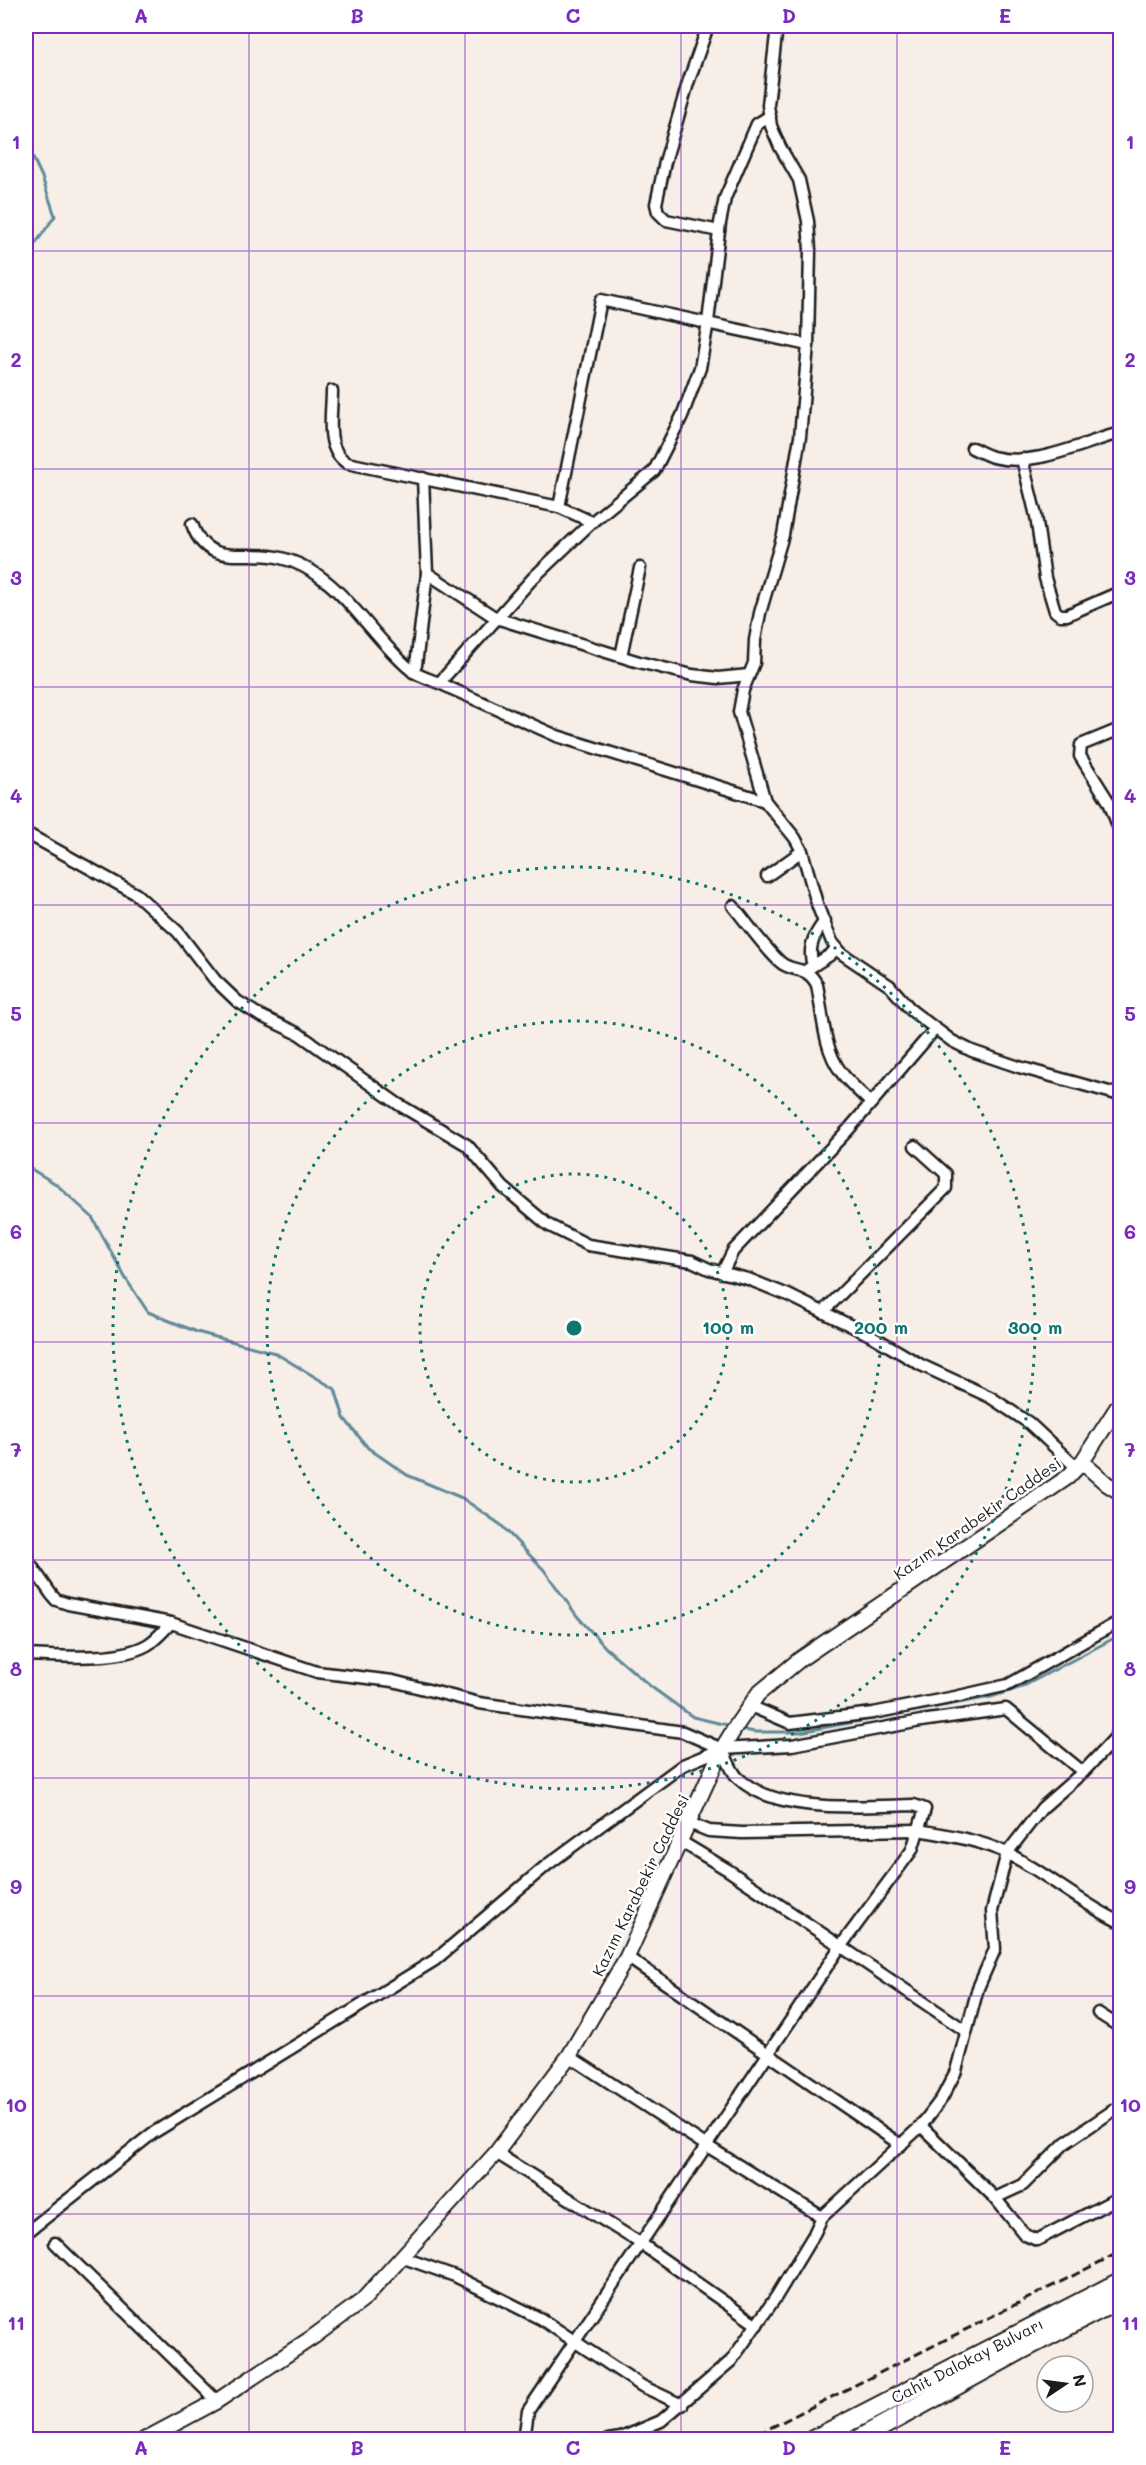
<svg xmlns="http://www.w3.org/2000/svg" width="1146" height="2465" viewBox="0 0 1146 2465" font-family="Mali,sans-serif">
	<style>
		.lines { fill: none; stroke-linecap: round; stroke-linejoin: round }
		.stream { stroke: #5e8998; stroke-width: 3 }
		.minor-casing { stroke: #1c1c1c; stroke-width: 15 }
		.tertiary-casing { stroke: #1c1c1c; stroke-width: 18 }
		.primary-casing { stroke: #1c1c1c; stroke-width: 22 }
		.minor { stroke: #fff; stroke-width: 10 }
		.tertiary { stroke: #fff; stroke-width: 14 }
		.primary { stroke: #fff; stroke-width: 18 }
		.rail { stroke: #1c1c1c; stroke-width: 3; stroke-dasharray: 9 4.5; stroke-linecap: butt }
		.grid { fill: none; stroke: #7b2cbf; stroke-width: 1.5; stroke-opacity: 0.55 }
		.ring { fill: none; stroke: #0f766e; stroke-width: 3; stroke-dasharray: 3 6 }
		.labels { text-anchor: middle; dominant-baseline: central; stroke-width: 5; stroke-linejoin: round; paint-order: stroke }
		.street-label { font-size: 16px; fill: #1c1c1c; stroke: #fff }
		.centre { fill: #0f766e; stroke: #fff; stroke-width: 3 }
		.ring-label { font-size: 18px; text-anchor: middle; font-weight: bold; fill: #0f766e; stroke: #fff; stroke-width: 5; stroke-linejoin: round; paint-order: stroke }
		.neatline { fill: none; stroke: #7b2cbf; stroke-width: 2 }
		.grid-label { font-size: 20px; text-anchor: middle; font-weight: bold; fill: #7b2cbf }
	</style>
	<rect width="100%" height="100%" fill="#f7eee7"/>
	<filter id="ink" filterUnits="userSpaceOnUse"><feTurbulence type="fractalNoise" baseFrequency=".0167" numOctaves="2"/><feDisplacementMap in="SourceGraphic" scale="12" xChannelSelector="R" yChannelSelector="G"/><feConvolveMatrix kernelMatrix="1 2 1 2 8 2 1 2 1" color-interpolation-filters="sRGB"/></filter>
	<g filter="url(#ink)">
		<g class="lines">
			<g class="stream">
				<path d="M 26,143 L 42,177 L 55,216 L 26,257"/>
				<path d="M 26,1166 L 56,1184 L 92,1217 L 126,1279 L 148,1312 L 197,1332 L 275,1353 L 335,1389 L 344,1418 L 368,1448 L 407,1475 L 462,1498 L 501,1525 L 544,1570 L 577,1616 L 606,1648 L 650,1686 L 693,1717 L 731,1726"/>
				<path d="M 740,1729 L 754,1732 L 800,1732 L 991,1697 L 1022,1687 L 1120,1635"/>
			</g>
			<defs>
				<g id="minor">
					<path d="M 708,26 L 688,83 L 665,162 L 656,204 L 658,212 L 666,220 L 719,231"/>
					<path d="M 777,26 L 768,105 L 771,126 L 780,147 L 799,180 L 808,221 L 810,250 L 808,345 L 800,437 L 783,535 L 760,613 L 755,640 L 754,663 L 743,690 L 739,712 L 765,801 L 795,838 L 802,851 L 818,907 L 832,942 L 841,953 L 890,986 L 912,1011 L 952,1041 L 972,1051 L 1019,1067 L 1120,1095"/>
					<path d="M 332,391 C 332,415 324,449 347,463 L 559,507 L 592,522"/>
					<path d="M 972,448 C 979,451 986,455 993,457 C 1035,468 1081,443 1120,433"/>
					<path d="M 1022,459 L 1036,516 L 1045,578 L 1055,611 L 1060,615 L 1067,615 L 1120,592"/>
					<path d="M 559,507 L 601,300 L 808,345"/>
					<path d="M 192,524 C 207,568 242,550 277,557 C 339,570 366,633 411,670 C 422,679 439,681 452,689 L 557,736 L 765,801"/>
					<path d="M 427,573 L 496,618 L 639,662 L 692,675 L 718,678 L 749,675"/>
					<path d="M 621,656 L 640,568"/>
					<path d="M 413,672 L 416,665 L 427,573 L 423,478"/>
					<path d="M 440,682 L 533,578 L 592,522 L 654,471 L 682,416 L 700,368 L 708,322 L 720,223 L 725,198 L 757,124 L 770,116"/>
					<path d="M 1118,826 L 1109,802 L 1080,756 L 1081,745 L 1120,729"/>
					<path d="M 26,833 L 136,894 L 178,932 L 215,980 L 237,1001 L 259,1015 L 299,1034 L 398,1104 L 467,1145 L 503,1187 L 548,1225 L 588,1245 L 692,1261 L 709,1269 L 748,1279 L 788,1295 L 872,1336 L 921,1365 L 990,1397 L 1029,1423 L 1077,1468"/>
					<path d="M 767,876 L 802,851"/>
					<path d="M 733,906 C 748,924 762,945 779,961 C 792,974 807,964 817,985 C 823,1014 823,1048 841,1072 C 849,1083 861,1093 871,1103"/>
					<path d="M 813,965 C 807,948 814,934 825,921"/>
					<path d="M 808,969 L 830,955 L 837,948"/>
					<path d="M 722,1273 L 733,1251 L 848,1130 L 935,1029"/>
					<path d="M 823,1312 L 946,1188 L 946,1174 L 915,1146"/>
					<path d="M 26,1558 L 51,1594 L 56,1600 L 68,1604 L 171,1623 L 317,1672 L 393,1681 L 479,1703 L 683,1732 L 722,1749 L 792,1745 L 921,1721 L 1006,1709 L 1083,1772"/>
					<path d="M 26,1655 C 60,1656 116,1662 147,1645 C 156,1640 163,1631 171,1623"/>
					<path d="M 750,1706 L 790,1723 L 873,1713 L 955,1697 L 1008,1685 L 1120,1621"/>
					<path d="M 689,1823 L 709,1831 L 742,1833 L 918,1830 C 948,1835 979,1840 1007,1853 C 1046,1873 1080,1903 1120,1922"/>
					<path d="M 680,1841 L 728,1870 L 966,2031"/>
					<path d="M 627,1957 L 901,2145"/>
					<path d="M 1098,2013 L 1120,2027"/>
					<path d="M 569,2056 L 707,2146 L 822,2217"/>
					<path d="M 921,2126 L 995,2198 L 1025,2235 L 1037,2240 L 1120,2197"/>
					<path d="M 496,2153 L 640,2243 L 757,2325"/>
					<path d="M 995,2198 L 1023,2185 L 1065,2143 L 1120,2106"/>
					<path d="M 26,2233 L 153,2133 L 435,1960 L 547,1865 L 683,1765 L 722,1749 C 727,1758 731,1771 738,1778 C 777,1815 864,1806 914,1805 L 925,1809 L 912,1850 L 840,1947 L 528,2411 L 524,2440"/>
					<path d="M 55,2243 L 217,2401"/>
					<path d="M 401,2257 L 455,2276 L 541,2319 L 642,2386 L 682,2405"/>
					<path d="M 608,2440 L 621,2438 L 661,2421 L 731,2361 L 776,2297 L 814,2234 L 822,2217 L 921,2126 L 942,2098 L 956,2071 L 978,1988 L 995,1949 L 992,1911 L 1007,1853 L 1042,1808 L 1083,1772 L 1115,1738 L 1120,1724"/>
				</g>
				<g id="tertiary">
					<path d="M 1082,1462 L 1107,1484 L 1120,1492"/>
					<path d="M 144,2440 L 217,2401 L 313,2337 L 362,2301 L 496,2153 L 569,2056 L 627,1957 L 722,1749 L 738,1723 L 758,1694 L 799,1660 L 1068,1477 L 1082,1462 L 1120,1403"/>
				</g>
				<g id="primary">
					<path d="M 813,2440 L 1120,2282"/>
					<path d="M 857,2440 L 1019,2351 L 1120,2299"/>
				</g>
			</defs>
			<use href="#minor" class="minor-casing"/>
			<use href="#tertiary" class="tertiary-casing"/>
			<use href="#primary" class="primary-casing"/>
			<use href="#minor" class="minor"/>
			<use href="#tertiary" class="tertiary"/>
			<use href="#primary" class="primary"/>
			<path class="rail" d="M 746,2440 L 1120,2252"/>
		</g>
	</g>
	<path class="grid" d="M 249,26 L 249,2440M 465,26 L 465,2440M 681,26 L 681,2440M 897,26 L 897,2440M 26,251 L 1120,251M 26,469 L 1120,469M 26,687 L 1120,687M 26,905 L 1120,905M 26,1123 L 1120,1123M 26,1342 L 1120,1342M 26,1560 L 1120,1560M 26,1778 L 1120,1778M 26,1996 L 1120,1996M 26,2214 L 1120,2214"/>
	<g class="ring">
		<circle cx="574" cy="1328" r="154"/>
		<circle cx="574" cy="1328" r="307"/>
		<circle cx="574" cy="1328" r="461"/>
	</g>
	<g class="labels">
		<g class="street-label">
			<text transform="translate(977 1518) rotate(-35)">Kazım Karabekir Caddesi</text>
			<text transform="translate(640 1885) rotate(-64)">Kazım Karabekir Caddesi</text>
			<text transform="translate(967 2360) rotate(-27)">Cahit Dalokay Bulvarı</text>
		</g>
	</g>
	<circle cx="574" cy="1328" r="9" class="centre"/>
	<g class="ring-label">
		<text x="728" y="1334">100 m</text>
		<text x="881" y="1334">200 m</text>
		<text x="1035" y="1334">300 m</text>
	</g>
	<rect width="1146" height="2465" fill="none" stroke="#fff" stroke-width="66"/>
	<g transform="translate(1065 2384) rotate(77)"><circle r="28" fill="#ffffff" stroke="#a4a4a4" stroke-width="1.5"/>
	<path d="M0-4.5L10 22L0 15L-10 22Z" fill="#1c1c1c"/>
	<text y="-9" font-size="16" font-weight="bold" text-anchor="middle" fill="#1c1c1c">N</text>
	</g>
	<rect x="33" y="33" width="1080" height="2399" class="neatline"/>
	<g class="grid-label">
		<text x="141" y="23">A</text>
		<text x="357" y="23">B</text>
		<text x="573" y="23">C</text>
		<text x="789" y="23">D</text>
		<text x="1005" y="23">E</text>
		<text x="16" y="149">1</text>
		<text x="1130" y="149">1</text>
		<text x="16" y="367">2</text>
		<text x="1130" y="367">2</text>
		<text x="16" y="585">3</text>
		<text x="1130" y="585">3</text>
		<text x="16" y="803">4</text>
		<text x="1130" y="803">4</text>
		<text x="16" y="1021">5</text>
		<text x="1130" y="1021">5</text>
		<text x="16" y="1239">6</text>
		<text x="1130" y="1239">6</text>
		<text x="16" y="1457">7</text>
		<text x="1130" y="1457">7</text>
		<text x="16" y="1676">8</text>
		<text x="1130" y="1676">8</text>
		<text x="16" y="1894">9</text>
		<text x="1130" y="1894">9</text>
		<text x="16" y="2112">10</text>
		<text x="1130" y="2112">10</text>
		<text x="16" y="2330">11</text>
		<text x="1130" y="2330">11</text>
		<text x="141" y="2455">A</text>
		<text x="357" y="2455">B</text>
		<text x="573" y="2455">C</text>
		<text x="789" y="2455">D</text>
		<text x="1005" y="2455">E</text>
	</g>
</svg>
